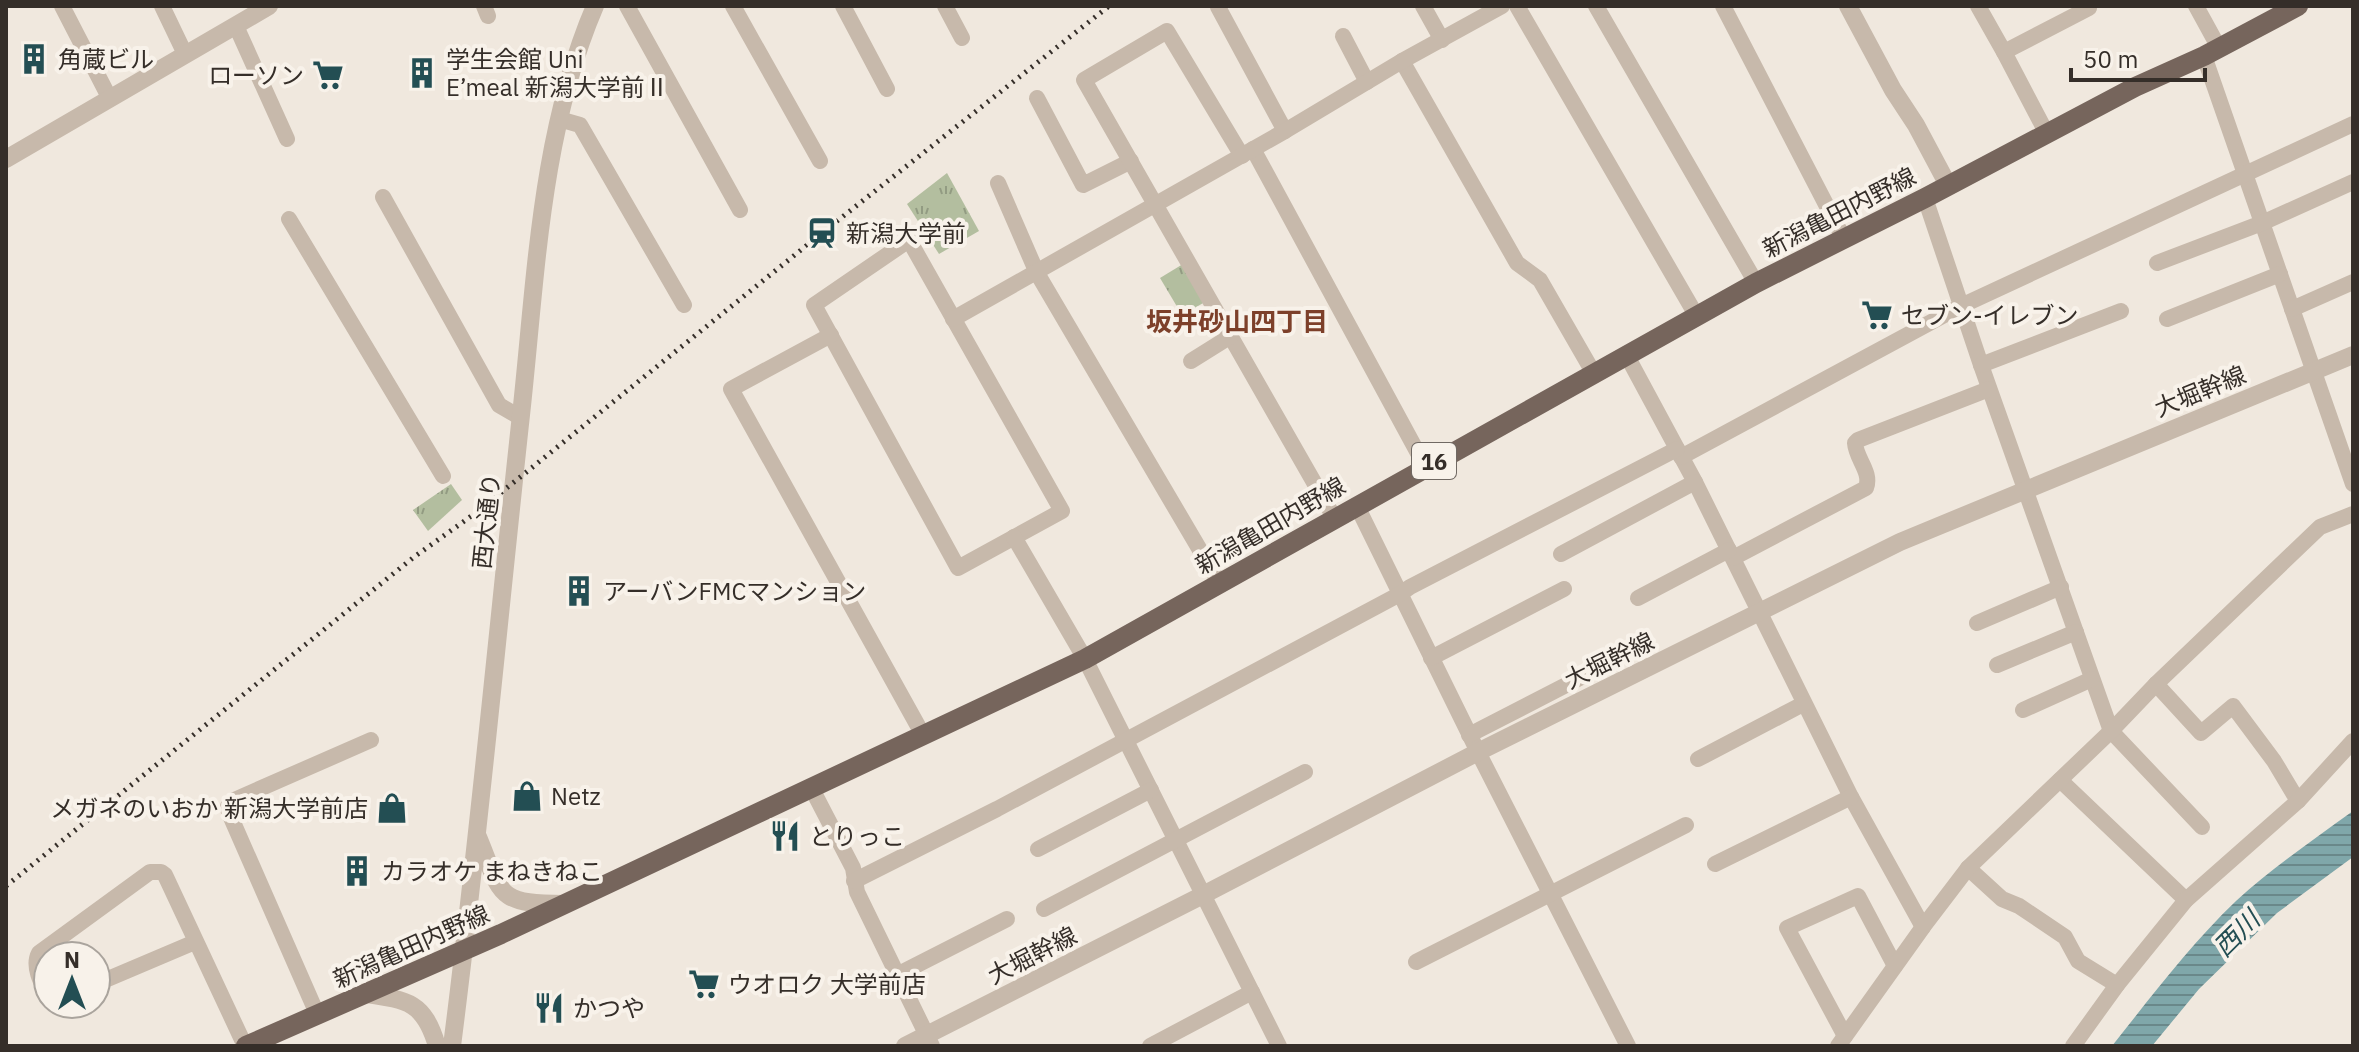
<svg xmlns="http://www.w3.org/2000/svg" width="2359" height="1052" viewBox="0 0 2359 1052" font-family="'IBM Plex Sans','Noto Sans JP',sans-serif">
	<style>
		.park { fill: url(#park-tufts) }
		.water { fill: url(#water-rules) }
		.lines { fill: none; stroke-linecap: round; stroke-linejoin: round }
		.minor { stroke: #c7b9ab; stroke-width: 16 }
		.tertiary { stroke: #c7b9ab; stroke-width: 18 }
		.primary { stroke: #76655c; stroke-width: 20 }
		.rail { stroke: #352e29; stroke-width: 5; stroke-dasharray: 2 6; stroke-linecap: butt }
		.labels { text-anchor: middle; dominant-baseline: central; stroke-width: 8; stroke-linejoin: round; paint-order: stroke }
		.shield { fill: #f8f2ea; stroke: #706963; stroke-width: 2 }
		.shield-label { font-size: 22px; font-weight: bold; fill: #352e29 }
		.poi-label { font-size: 24px; fill: #352e29; stroke: #f8f2ea; text-anchor: start }
		.street-label { font-size: 24px; fill: #352e29; stroke: #f8f2ea }
		.neighbourhood-label { font-size: 26px; font-weight: bold; fill: #7d402a; stroke: #f8f2ea }
		.water-label { font-size: 26px; font-style: italic; fill: #234e53; stroke: #f8f2ea }
	</style>
	<defs>
		<pattern id="park-tufts" width="24" height="20" patternUnits="userSpaceOnUse" patternTransform="scale(2)"><rect width="24" height="20" fill="#b3be9f"/><path d="M3 7l-1-3M5 7V3M7 7l1-3M15 17l-1-3M17 17v-4M19 17l1-3" fill="none" stroke="#929b82"/></pattern>
		<pattern id="water-rules" width="6" height="5" patternUnits="userSpaceOnUse" patternTransform="scale(2)"><rect width="6" height="5" fill="#80a7aa"/><path d="M0 2.5h6" fill="none" stroke="#6a888a"/></pattern>
	</defs>
	<rect width="100%" height="100%" fill="#f0e8de"/>
	<g class="park">
		<path d="M 947,173 L 979,231 L 939,254 L 907,204 Z"/>
		<path d="M 1183,264 L 1205,302 L 1182,315 L 1160,278 Z"/>
		<path d="M 451,484 L 462,500 L 428,531 L 413,510 Z"/>
	</g>
	<path class="water" d="M 2353,811 L 2353,857 L 2277,913 L 2199,989 L 2152,1046 L 2112,1046 C 2151,997 2190,945 2236,901 C 2272,868 2313,840 2353,811 Z"/>
	<g class="lines">
		<g class="minor">
			<path d="M 62,6 L 110,99"/>
			<path d="M 162,6 L 185,54"/>
			<path d="M 484,6 L 488,16"/>
			<path d="M 627,6 L 740,210"/>
			<path d="M 733,6 L 820,161"/>
			<path d="M 843,6 L 887,89"/>
			<path d="M 945,6 L 962,38"/>
			<path d="M 1220,6 L 1218,7 L 1285,131"/>
			<path d="M 1423,6 L 1442,40"/>
			<path d="M 1517,6 L 1696,315"/>
			<path d="M 1596,6 L 1756,283"/>
			<path d="M 1723,6 L 1844,239"/>
			<path d="M 1978,6 L 2004,52"/>
			<path d="M 2196,6 L 2219,48"/>
			<path d="M 236,26 L 287,139"/>
			<path d="M 1343,36 L 1367,82"/>
			<path d="M 2204,56 L 2353,484"/>
			<path d="M 1402,61 L 1517,263 L 1540,280 L 1593,372"/>
			<path d="M 1037,98 L 1083,185 L 1131,161"/>
			<path d="M 559,119 L 580,125 L 684,305"/>
			<path d="M 2047,134 L 2004,52 L 2089,8 L 2088,6"/>
			<path d="M 1253,149 L 1425,466"/>
			<path d="M 1242,156 L 1167,31 L 1084,80 L 1335,519"/>
			<path d="M 998,183 L 1037,273 L 1220,584"/>
			<path d="M 383,197 L 499,405 L 521,418"/>
			<path d="M 1925,198 L 1981,365 L 2111,731 L 2202,827"/>
			<path d="M 289,219 L 443,476"/>
			<path d="M 909,240 L 1062,511 L 958,568 L 814,305 Z"/>
			<path d="M 2157,263 L 2262,223 L 2353,182"/>
			<path d="M 2292,309 L 2353,282"/>
			<path d="M 953,319 L 1285,131 L 1402,61 L 1502,6"/>
			<path d="M 2167,319 L 2280,274"/>
			<path d="M 831,335 L 731,389 L 923,735"/>
			<path d="M 1626,354 L 1695,482 L 1851,797 L 1923,927"/>
			<path d="M 1191,361 L 1231,336"/>
			<path d="M 1981,365 L 2121,311"/>
			<path d="M 1681,457 L 1961,306 L 2353,124"/>
			<path d="M 1357,506 L 1478,752 L 1628,1046"/>
			<path d="M 1014,537 L 1085,659 L 1279,1046"/>
			<path d="M 1561,554 L 1695,482"/>
			<path d="M 1733,558 L 1866,488 C 1872,472 1856,459 1855,443 L 1858,440 L 1989,389"/>
			<path d="M 1638,598 L 1729,550"/>
			<path d="M 1977,623 L 2061,587"/>
			<path d="M 1431,658 L 1564,589"/>
			<path d="M 1997,665 L 2076,632"/>
			<path d="M 2156,684 L 2201,733 L 2233,706 L 2274,761 L 2298,801"/>
			<path d="M 2023,710 L 2092,679"/>
			<path d="M 1469,735 L 1603,666"/>
			<path d="M 1698,759 L 1803,704"/>
			<path d="M 2060,780 L 2186,900"/>
			<path d="M 812,789 L 853,868 L 857,892 L 932,1046"/>
			<path d="M 1038,849 L 1151,790"/>
			<path d="M 1715,864 L 1851,797"/>
			<path d="M 1968,868 L 2002,899 L 2019,906 L 2065,937 L 2078,961 L 2117,985"/>
			<path d="M 854,881 L 997,809 L 1400,594 L 1410,587 L 1677,449"/>
			<path d="M 1044,909 L 1305,772"/>
			<path d="M 1416,962 L 1686,825"/>
			<path d="M 897,975 L 1007,919"/>
			<path d="M 96,984 L 195,942"/>
			<path d="M 48,996 C 41,983 32,966 39,953 L 150,872 L 161,872 L 165,875 L 245,1046"/>
			<path d="M 318,1016 L 229,813 L 228,806 L 232,801 L 371,740"/>
			<path d="M 1845,1036 L 1787,928 L 1858,896 L 1895,966"/>
			<path d="M 1150,1046 L 1252,992"/>
			<path d="M 1838,1046 L 1923,927 L 1968,868 L 2111,731 L 2156,684 L 2320,527 L 2353,514"/>
			<path d="M 2073,1046 L 2117,985 L 2186,900 L 2298,801 L 2353,741"/>
		</g>
		<g class="tertiary">
			<path d="M 1848,6 L 1893,90 L 1916,125 L 1948,185"/>
			<path d="M 6,159 L 269,6"/>
			<path d="M 478,837 C 502,895 496,904 564,904"/>
			<path d="M 366,994 C 408,1000 424,1002 437,1046"/>
			<path d="M 452,1046 C 479,836 498,625 521,415 C 536,279 540,134 595,6"/>
			<path d="M 905,1046 L 1203,895 L 1478,752 L 1900,542 L 2353,355"/>
		</g>
		<path class="primary" d="M 246,1046 L 501,934 L 1085,659 L 1756,283 L 1925,198 L 2135,87 L 2204,56 L 2298,6"/>
		<path class="rail" d="M 6,886 L 414,557 L 477,512 L 822,233 L 1109,6"/>
	</g>
	<defs>
		<symbol id="building-bare" viewBox="-9 -9 18 18"><path d="M-4-6H4V6H1V3H-1V6H-4ZM-2.5-4.3h1.7v1.8h-1.7ZM.8-4.3h1.7v1.8H.8ZM-2.5-1h1.7V.8h-1.7ZM.8-1h1.7V.8H.8Z" fill="#234e53" stroke="#f8f2ea" stroke-width="2.5" paint-order="stroke"/></symbol>
		<symbol id="supermarket-bare" viewBox="-9 -9 18 18"><path d="M-6-5.5h2.5l.6 2H6L4.5 2H-2.5L-4.4-4H-6ZM-1.5 3.2a1.3 1.3 0 1 0 .1 0ZM3 3.2a1.3 1.3 0 1 0 .1 0Z" fill="#234e53" stroke="#f8f2ea" stroke-width="2.5" paint-order="stroke"/></symbol>
		<symbol id="station-bare" viewBox="-9 -9 18 18"><path d="M-3-6H3Q5-6 5-4V2Q5 4 3 4L4.5 6H3L1.5 4h-3L-3 6H-4.5L-3 4Q-5 4-5 2V-4Q-5-6-3-6ZM-3.5-4v3h7v-3ZM-3.5 1v1.5H-2V1ZM2 1v1.5H3.5V1Z" fill="#234e53" stroke="#f8f2ea" stroke-width="2.5" paint-order="stroke"/></symbol>
		<symbol id="shop-bare" viewBox="-9 -9 18 18"><path d="M-5-2.5h2.3a2.7 3.5 0 0 1 5.4 0H5L5.5 6h-11ZM-1.5-2.5h3a1.5 2.3 0 0 0-3 0Z" fill="#234e53" stroke="#f8f2ea" stroke-width="2.5" paint-order="stroke"/></symbol>
		<symbol id="restaurant-bare" viewBox="-9 -9 18 18"><path d="M-5-6h1v4h1v-4h1v4h1v-4h1v5L-1.5 .5V6h-2V.5L-5-1ZM5-6V6H3V1.5H1.5Q1.5-4 5-6Z" fill="#234e53" stroke="#f8f2ea" stroke-width="2.5" paint-order="stroke"/></symbol>
	</defs>
	<g fill-rule="evenodd">
		<use href="#building-bare" x="12" y="37" width="44" height="44"/>
		<use href="#building-bare" x="400" y="51" width="44" height="44"/>
		<use href="#supermarket-bare" x="306" y="53" width="44" height="44"/>
		<use href="#station-bare" x="800" y="211" width="44" height="44"/>
		<use href="#supermarket-bare" x="1855" y="293" width="44" height="44"/>
		<use href="#building-bare" x="557" y="569" width="44" height="44"/>
		<use href="#shop-bare" x="505" y="774" width="44" height="44"/>
		<use href="#shop-bare" x="370" y="786" width="44" height="44"/>
		<use href="#restaurant-bare" x="763" y="814" width="44" height="44"/>
		<use href="#building-bare" x="335" y="849" width="44" height="44"/>
		<use href="#supermarket-bare" x="682" y="962" width="44" height="44"/>
		<use href="#restaurant-bare" x="527" y="986" width="44" height="44"/>
	</g>
	<g class="labels">
		<rect class="shield" x="1412" y="443" width="44" height="36" rx="6"/>
		<g class="shield-label">
			<text x="1434" y="461">16</text>
		</g>
		<g class="poi-label">
			<text x="58" y="59">角蔵ビル</text>
			<text x="446" y="59">学生会館 Uni<tspan x="446" dy="28">E’meal 新潟大学前Ⅱ</tspan></text>
			<text x="304" y="75" text-anchor="end">ローソン</text>
			<text x="846" y="233">新潟大学前</text>
			<text x="1901" y="315">セブン-イレブン</text>
			<text x="603" y="591">アーバンFMCマンション</text>
			<text x="551" y="796">Netz</text>
			<text x="368" y="808" text-anchor="end">メガネのいおか 新潟大学前店</text>
			<text x="809" y="836">とりっこ</text>
			<text x="381" y="871">カラオケ まねきねこ</text>
			<text x="728" y="984">ウオロク 大学前店</text>
			<text x="573" y="1008">かつや</text>
		</g>
		<g class="street-label">
			<text transform="translate(1839 212) rotate(-27)">新潟亀田内野線</text>
			<text transform="translate(2200 391) rotate(-22)">大堀幹線</text>
			<text transform="translate(486 521) rotate(-84)">西大通り</text>
			<text transform="translate(1270 525) rotate(-30)">新潟亀田内野線</text>
			<text transform="translate(1609 660) rotate(-26)">大堀幹線</text>
			<text transform="translate(411 946) rotate(-24)">新潟亀田内野線</text>
			<text transform="translate(1032 955) rotate(-27)">大堀幹線</text>
		</g>
		<g class="neighbourhood-label">
			<text x="1237" y="321">坂井砂山四丁目</text>
		</g>
		<g class="water-label">
			<text transform="translate(2236 933) rotate(-45)">西川</text>
		</g>
	</g>
	<rect width="2359" height="1052" fill="none" stroke="#352e29" stroke-width="16"/>
	<g transform="translate(72 980)"><circle r="38" fill="#f8f2ea" stroke="#aaa49d" stroke-width="2"/>
	<path d="M0-6L14 30L0 20L-14 30Z" fill="#234e53"/>
	<text y="-12" font-size="22" font-weight="bold" text-anchor="middle" fill="#352e29">N</text>
	</g>
	<path d="M2071 68v12h134v-12" fill="none" stroke="#352e29" stroke-width="4"/>
	<text x="2083" y="68" font-size="24" fill="#352e29" stroke="#f8f2ea" stroke-width="6" paint-order="stroke">50 m</text>
</svg>
